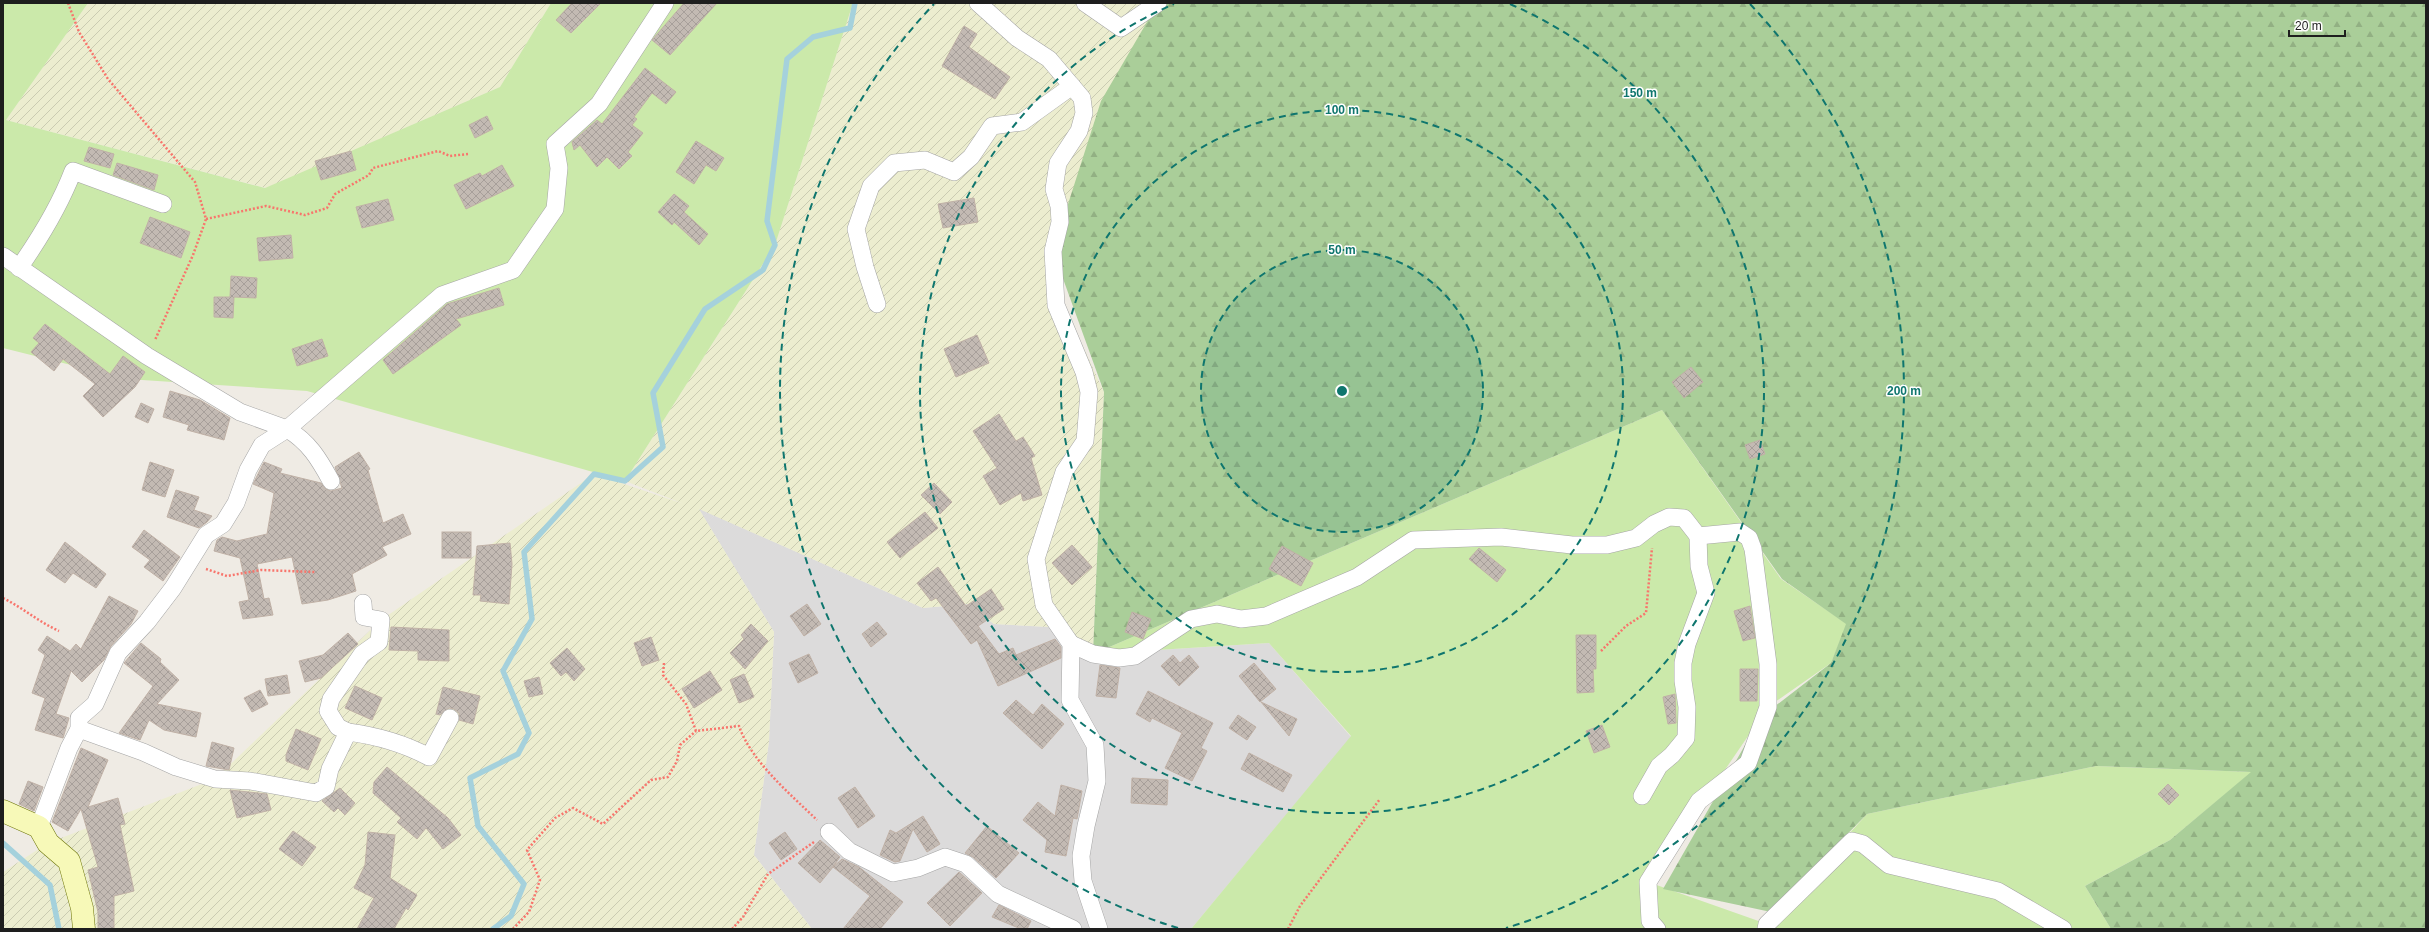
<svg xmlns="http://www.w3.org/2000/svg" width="2429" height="932" viewBox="0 0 2429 932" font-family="Helvetica,sans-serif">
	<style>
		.residential { fill: #dcdbdb }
		.farmland { fill: url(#farmland-furrows) }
		.grass { fill: #cbe9aa }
		.forest { fill: url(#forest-firs) }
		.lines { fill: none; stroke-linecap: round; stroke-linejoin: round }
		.stream { stroke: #a5d1dc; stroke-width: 5.5 }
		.building { fill: url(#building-cross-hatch); stroke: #c0b1a6 }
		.street-casing { stroke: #a5a5a5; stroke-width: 18 }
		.secondary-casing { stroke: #6b7306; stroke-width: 23 }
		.path { stroke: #f8756c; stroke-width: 2.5; stroke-dasharray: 2 2; stroke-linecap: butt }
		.street { stroke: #fff; stroke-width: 17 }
		.secondary { stroke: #f7f9b8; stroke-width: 22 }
		.ring { fill: none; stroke: #0f766e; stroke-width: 2; stroke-dasharray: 7 5 }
		.centre { fill: #0f766e; stroke: #fff; stroke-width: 2 }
		.ring-label { font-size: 12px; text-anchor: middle; font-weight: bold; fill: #0f766e; stroke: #fff; stroke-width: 3; stroke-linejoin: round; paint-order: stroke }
	</style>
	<defs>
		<pattern id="farmland-furrows" width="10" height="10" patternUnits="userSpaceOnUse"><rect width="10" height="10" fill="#ecedcf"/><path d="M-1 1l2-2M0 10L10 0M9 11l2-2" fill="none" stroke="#cacbb1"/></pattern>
		<pattern id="forest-firs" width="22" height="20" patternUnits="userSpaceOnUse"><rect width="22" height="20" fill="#aace99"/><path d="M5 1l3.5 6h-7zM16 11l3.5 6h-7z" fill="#92b083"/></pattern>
		<pattern id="building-cross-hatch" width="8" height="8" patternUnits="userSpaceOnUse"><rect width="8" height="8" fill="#c3bab3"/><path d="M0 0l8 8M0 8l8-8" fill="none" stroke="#a79f9a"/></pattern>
	</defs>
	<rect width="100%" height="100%" fill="#efebe4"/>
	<path class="residential" d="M 698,508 L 923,608 L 967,604 L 994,624 L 1049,627 L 1093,654 L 1269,643 L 1351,737 L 1191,929 L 812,929 L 754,855 L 769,741 L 774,632 Z"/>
	<g class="farmland">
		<path d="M 88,3 L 551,3 L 500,87 L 266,188 L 6,120 Z"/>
		<path d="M 853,3 L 1170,3 L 1054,284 L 1104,392 L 1093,654 L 1049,627 L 994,624 L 967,604 L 923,608 L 699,509 L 774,632 L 769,741 L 754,855 L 812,929 L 3,929 L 3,872 L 48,843 L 215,779 L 381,620 L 594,474 L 684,504 L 625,481 L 775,245 Z"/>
	</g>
	<g class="grass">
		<path d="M 3,3 L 88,3 L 6,120 L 265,188 L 500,87 L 551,3 L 853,3 L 775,245 L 625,481 L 307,391 L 127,379 L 3,348 Z"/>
		<path d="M 1662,410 L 1781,579 L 1847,624 L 1831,663 L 1768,707 L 1648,882 L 1767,924 L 1867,814 L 2096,766 L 2252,772 L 2170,840 L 2085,886 L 2111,929 L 1191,929 L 1351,736 L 1269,643 L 1093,654 Z"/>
	</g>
	<path class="forest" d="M 1158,3 L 2426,3 L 2426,929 L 2111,929 L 2085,886 L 2170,840 L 2251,772 L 2096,766 L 1867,814 L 1771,912 L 1663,889 L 1761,717 L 1831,663 L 1846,624 L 1782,579 L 1662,410 L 1093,654 L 1104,392 L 1053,251 L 1101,101 Z"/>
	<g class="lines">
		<g class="stream">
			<path d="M 3,843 L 50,885 L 59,929"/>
			<path d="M 493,929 L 511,916 L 524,884 L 478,826 L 470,778 L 518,754 L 529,733 L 503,671 L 532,619 L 524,552 L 594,474 L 625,481 L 663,447 L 653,393 L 705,309 L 763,270 L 775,245 L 767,221 L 787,59 L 813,37 L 850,28 L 855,3"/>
		</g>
	</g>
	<g class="building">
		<path d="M 572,3 L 601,3 L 571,33 L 556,20 Z"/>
		<path d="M 684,3 L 717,3 L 670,55 L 652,40 Z"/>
		<path d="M 964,26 L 977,34 L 969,47 L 1010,77 L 995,99 L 942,66 Z"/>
		<path d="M 645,68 L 676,92 L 666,104 L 652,93 L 634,117 L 637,119 L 632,125 L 643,133 L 628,152 L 632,156 L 619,169 L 607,157 L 597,167 L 580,145 L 574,150 L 572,142 L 597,120 L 602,124 Z"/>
		<path d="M 487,116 L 493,129 L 475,138 L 469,125 Z"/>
		<path d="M 696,141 L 724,158 L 716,171 L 706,165 L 694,184 L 676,172 Z"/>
		<path d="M 89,147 L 114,154 L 110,168 L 84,161 Z"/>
		<path d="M 351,151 L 356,170 L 321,180 L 315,161 Z"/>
		<path d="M 117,163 L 158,175 L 154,190 L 113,175 Z"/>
		<path d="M 502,165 L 514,186 L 466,209 L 454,185 L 480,173 L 482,176 Z"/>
		<path d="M 674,194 L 689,206 L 684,212 L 708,234 L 699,245 L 674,222 L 672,225 L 658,212 Z"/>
		<path d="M 974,198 L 978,222 L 943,228 L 938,204 Z"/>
		<path d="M 388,199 L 394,220 L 362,228 L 356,207 Z"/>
		<path d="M 150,217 L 190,232 L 181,258 L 140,243 Z"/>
		<path d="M 291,235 L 293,258 L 259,261 L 257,238 Z"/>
		<path d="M 231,276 L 257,278 L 256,298 L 234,297 L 233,318 L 214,317 L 214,297 L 230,297 Z"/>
		<path d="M 499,288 L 504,305 L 456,319 L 461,325 L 393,374 L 383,360 L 447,304 Z"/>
		<path d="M 45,324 L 110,374 L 123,356 L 145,372 L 135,387 L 103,417 L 83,396 L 95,384 L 63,359 L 54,371 L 31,352 L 39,343 L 33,338 Z"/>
		<path d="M 977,335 L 989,363 L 956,377 L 944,349 Z"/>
		<path d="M 322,339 L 328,356 L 297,366 L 292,349 Z"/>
		<path d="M 1691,367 L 1703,382 L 1684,398 L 1672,382 Z"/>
		<path d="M 170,391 L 200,400 L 230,418 L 224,440 L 187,430 L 189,425 L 163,417 Z"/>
		<path d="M 141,403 L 154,409 L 148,423 L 135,417 Z"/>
		<path d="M 999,414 L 1016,441 L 1023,437 L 1035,456 L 1031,458 L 1042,495 L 1023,501 L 1021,493 L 1000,505 L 983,476 L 997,468 L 973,431 Z"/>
		<path d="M 1760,440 L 1765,454 L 1750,459 L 1745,445 Z"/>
		<path d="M 359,452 L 370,469 L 368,470 L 383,523 L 403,514 L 411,534 L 382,547 L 387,555 L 352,574 L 356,591 L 328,600 L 302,604 L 292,557 L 257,564 L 264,599 L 269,598 L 273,615 L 243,619 L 239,602 L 249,600 L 240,558 L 214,551 L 217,540 L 222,537 L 237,541 L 267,534 L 274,493 L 253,484 L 264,462 L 282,469 L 280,473 L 321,483 L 326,489 L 331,491 L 342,488 L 335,467 Z"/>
		<path d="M 150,462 L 174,470 L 165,497 L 142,490 Z"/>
		<path d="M 934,483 L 952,502 L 940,514 L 921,495 Z"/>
		<path d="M 176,490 L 199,497 L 194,510 L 212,516 L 207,522 L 199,528 L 167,517 Z"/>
		<path d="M 925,512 L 938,528 L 900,558 L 887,542 Z"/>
		<path d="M 144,530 L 180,557 L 163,581 L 144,567 L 150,560 L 132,547 Z"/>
		<rect x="442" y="532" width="29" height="26"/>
		<path d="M 65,542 L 106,574 L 96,588 L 73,573 L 65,583 L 46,570 Z"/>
		<path d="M 510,543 L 512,564 L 509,604 L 480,601 L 481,595 L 473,595 L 477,546 Z"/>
		<path d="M 1072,545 L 1092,567 L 1072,585 L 1052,563 Z"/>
		<path d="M 1282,546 L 1313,563 L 1301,586 L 1269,569 Z"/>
		<path d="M 1479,548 L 1506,570 L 1497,582 L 1469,559 Z"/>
		<path d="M 938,567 L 966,606 L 991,589 L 1004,609 L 978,626 L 999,654 L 1013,648 L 1016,655 L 1055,639 L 1061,647 L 1061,658 L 998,686 L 977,640 L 971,644 L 936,598 L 931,601 L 917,583 Z"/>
		<path d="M 109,596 L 138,611 L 131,624 L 111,646 L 104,660 L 82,682 L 71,671 L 56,714 L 69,718 L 63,738 L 35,730 L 45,698 L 32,693 L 45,655 L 38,650 L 47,636 L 70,651 L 76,644 L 81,649 Z"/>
		<path d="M 807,604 L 821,624 L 804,636 L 790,616 Z"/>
		<path d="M 1750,606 L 1755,638 L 1743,641 L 1734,611 Z"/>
		<path d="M 1132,612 L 1151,619 L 1143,639 L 1125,632 Z"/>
		<path d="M 877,622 L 887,634 L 871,647 L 862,634 Z"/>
		<path d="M 751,624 L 768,641 L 745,669 L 730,653 L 744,639 L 741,635 Z"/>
		<path d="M 391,627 L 449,630 L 449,661 L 418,660 L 418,651 L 389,650 Z"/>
		<path d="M 348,633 L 358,644 L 321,678 L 305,682 L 299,661 L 323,655 Z"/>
		<path d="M 1576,635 L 1596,635 L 1596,669 L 1593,669 L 1594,692 L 1577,693 Z"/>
		<path d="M 651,637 L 659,660 L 642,666 L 634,643 Z"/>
		<path d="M 141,643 L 161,659 L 160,662 L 179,680 L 157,704 L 201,713 L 196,737 L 164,730 L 149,720 L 140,740 L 119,733 L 153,686 L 124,663 Z"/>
		<path d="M 567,648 L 585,669 L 574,681 L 566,672 L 561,676 L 550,663 Z"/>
		<path d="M 809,654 L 818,673 L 798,683 L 789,663 Z"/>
		<path d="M 1173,655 L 1180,663 L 1189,655 L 1199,667 L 1179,686 L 1161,666 Z"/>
		<path d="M 1254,663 L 1276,689 L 1260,702 L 1239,676 Z"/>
		<path d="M 1100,665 L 1120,668 L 1116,698 L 1096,696 Z"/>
		<path d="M 1740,669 L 1758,669 L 1757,701 L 1740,701 Z"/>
		<path d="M 710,671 L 722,690 L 694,708 L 682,689 Z"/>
		<path d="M 744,674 L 754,697 L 739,703 L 730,680 Z"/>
		<path d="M 287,675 L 290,693 L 268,696 L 265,679 Z"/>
		<path d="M 539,677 L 543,694 L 529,697 L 524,681 Z"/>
		<path d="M 355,686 L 382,698 L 372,720 L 345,708 Z"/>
		<path d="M 443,687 L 480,696 L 473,724 L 459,720 L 459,713 L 454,709 L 449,708 L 440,715 L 436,714 Z"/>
		<path d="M 260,690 L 268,704 L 252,712 L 244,698 Z"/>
		<path d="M 1148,691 L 1213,723 L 1201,748 L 1207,751 L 1192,781 L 1165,768 L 1182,733 L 1152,718 L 1150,722 L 1136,714 Z"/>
		<path d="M 1675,694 L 1676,723 L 1668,724 L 1663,697 Z"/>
		<path d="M 1016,700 L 1033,715 L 1042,704 L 1064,724 L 1042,749 L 1003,713 Z"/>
		<path d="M 1261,702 L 1297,719 L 1289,736 Z"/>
		<path d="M 1238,715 L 1256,727 L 1247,740 L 1229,728 Z"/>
		<path d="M 1602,725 L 1610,747 L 1594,753 L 1586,731 Z"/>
		<path d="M 296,729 L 321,739 L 308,770 L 286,761 L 286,755 Z"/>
		<path d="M 212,742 L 234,748 L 229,770 L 206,766 Z"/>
		<path d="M 81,748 L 108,760 L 88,807 L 118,798 L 125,824 L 120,825 L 134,891 L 114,896 L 114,929 L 98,929 L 98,912 L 88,870 L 98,867 L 81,809 L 68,831 L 52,822 Z"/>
		<path d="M 1249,753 L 1292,775 L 1283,792 L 1241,769 Z"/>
		<path d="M 387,767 L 448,818 L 461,835 L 443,849 L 426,828 L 417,839 L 397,822 L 401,818 L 373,793 L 374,782 Z"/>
		<path d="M 1132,778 L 1168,780 L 1167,805 L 1131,803 Z"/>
		<path d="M 28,781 L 43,787 L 34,811 L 19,804 Z"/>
		<path d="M 2168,784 L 2179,795 L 2169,805 L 2158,794 Z"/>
		<path d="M 1061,785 L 1082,791 L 1077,819 L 1073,818 L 1066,856 L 1045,852 L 1047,840 L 1023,820 L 1038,802 L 1055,816 Z"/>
		<path d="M 855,787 L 875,816 L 858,828 L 838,798 Z"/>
		<path d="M 340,788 L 355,803 L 345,815 L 338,808 L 334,812 L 322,801 Z"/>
		<path d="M 230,790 L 267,794 L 271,810 L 237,818 Z"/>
		<path d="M 923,816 L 940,844 L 927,852 L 913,829 L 900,861 L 895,862 L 880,855 L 890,830 L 896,833 Z"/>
		<path d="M 987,826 L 1019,853 L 996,878 L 973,857 L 965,853 Z"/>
		<path d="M 293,831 L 316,847 L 302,866 L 279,849 Z"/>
		<path d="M 368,832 L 395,835 L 390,878 L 417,895 L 408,910 L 406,908 L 394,929 L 357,929 L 374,898 L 354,888 L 365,865 Z"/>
		<path d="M 785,832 L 797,849 L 781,860 L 769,843 Z"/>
		<path d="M 820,840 L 840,857 L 833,867 L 842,859 L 859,867 L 903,902 L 880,929 L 843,929 L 870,896 L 833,867 L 820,883 L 798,863 Z"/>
		<path d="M 959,872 L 982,893 L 950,926 L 927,903 Z"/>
		<path d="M 999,905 L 1031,921 L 1027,929 L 1021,929 L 992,917 Z"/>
	</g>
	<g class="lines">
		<defs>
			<g id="street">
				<path d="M 978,3 L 1017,38 L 1049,59 L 1082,98 L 1084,113 L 1079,131 L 1058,163 L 1054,189 L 1059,206 L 1060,222 L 1053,251 L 1056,305 L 1084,372 L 1089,392 L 1085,441 L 1064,472 L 1036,559 L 1044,605 L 1071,644 L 1070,700 L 1095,745 L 1097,781 L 1086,826 L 1081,856 L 1083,881 L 1099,929"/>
				<path d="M 1085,3 L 1121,28 L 1158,3"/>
				<path d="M 3,256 L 147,356 L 240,412 L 287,429 L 442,295 L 513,270 L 555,209 L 559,168 L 555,144 L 599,104 L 665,3"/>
				<path d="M 19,268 C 40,238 60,205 73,171 L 163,204"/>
				<path d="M 877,304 L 865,267 L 856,229 L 871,186 L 894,163 L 925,160 L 954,172 L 971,157 L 992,126 L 1022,122 L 1072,86"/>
				<path d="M 1071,644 L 1093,654 L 1119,658 L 1135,656 L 1191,619 L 1217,614 L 1241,619 L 1266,616 L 1357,577 L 1413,540 L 1501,537 L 1572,545 L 1607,545 L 1636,538 L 1654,524 L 1669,517 L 1684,518 L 1698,536 L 1740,532 L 1749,538 L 1753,549 L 1768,664 L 1768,707 L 1748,763 L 1699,801 L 1648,882 L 1650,921 L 1657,929"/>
				<path d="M 79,729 L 143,752 L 176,767 L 215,779 L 250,781 L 316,793 L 326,787 L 330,769 L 348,732 L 338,727 L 328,711 L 331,699 L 362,654 L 379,642 L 381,620 L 364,617 L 363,603"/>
				<path d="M 348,732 C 378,736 403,743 429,757 L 450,718"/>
				<path d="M 1642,796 L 1659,766 L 1672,755 L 1686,738 L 1687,707 L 1683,681 L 1683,663 L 1687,644 L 1706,593 L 1699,566 L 1698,536"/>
				<path d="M 39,827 L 69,748 L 79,729 L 79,718 L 95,704 L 118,653 L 147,622 L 173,588 L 206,535 L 223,524 L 236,503 L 248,470 L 262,445 L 287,429 C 309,442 319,459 331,481"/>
				<path d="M 829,832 L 849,851 L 893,873 L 918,868 L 945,857 L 966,864 L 998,894 L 1073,929"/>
				<path d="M 1766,929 L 1767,924 L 1852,841 L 1863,844 L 1889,865 L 1998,891 L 2063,929"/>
			</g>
			<path id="secondary" d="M 3,811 L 39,827 L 48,843 L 69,861 L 82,908 L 84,929"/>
		</defs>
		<use href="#street" class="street-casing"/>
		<use href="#secondary" class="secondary-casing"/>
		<g class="path">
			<path d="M 68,3 L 79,32 L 108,79 L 195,182 L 206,219 L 193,255 L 155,340"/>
			<path d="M 206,219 L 266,206 L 305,215 L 327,208 L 335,194 L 369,175 L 373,168 L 438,151 L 450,156 L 468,154"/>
			<path d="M 206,569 L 227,576 L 261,570 L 315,572"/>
			<path d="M 3,598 C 23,608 39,622 59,631"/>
			<path d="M 1601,651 L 1626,626 L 1646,613 L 1652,548"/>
			<path d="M 664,663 L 663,675 L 686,704 L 696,731 L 739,726 C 751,761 790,794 817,820"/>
			<path d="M 513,929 L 529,912 L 540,880 L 527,850 L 555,818 L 573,808 L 603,824 L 651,780 L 668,777 L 677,761 L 680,745 L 696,731"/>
			<path d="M 732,929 L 743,917 L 768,874 L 814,842"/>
			<path d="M 1288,929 L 1300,906 L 1380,799"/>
		</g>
		<use href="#street" class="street"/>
		<use href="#secondary" class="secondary"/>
	</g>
	<circle cx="1342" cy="391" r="141" fill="#0f766e" fill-opacity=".12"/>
	<g class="ring">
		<circle cx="1342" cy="391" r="141"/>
		<circle cx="1342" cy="391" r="281"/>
		<path d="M1510 4A422 422 0 1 1 1174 4"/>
		<path d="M1178 928A562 562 0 0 1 934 4M1750 4A562 562 0 0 1 1506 928"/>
	</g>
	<circle cx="1342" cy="391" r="6" class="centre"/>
	<g class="ring-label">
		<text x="1640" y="97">150 m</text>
		<text x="1342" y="114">100 m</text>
		<text x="1342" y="254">50 m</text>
		<text x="1904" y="395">200 m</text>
	</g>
	<rect width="2429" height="932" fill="none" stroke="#1e1e1e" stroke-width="8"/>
	<path d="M2289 30v6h56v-6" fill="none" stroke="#1e1e1e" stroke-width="2"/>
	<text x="2295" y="30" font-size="12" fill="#1e1e1e" stroke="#ffffff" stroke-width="3" paint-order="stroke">20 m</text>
</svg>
